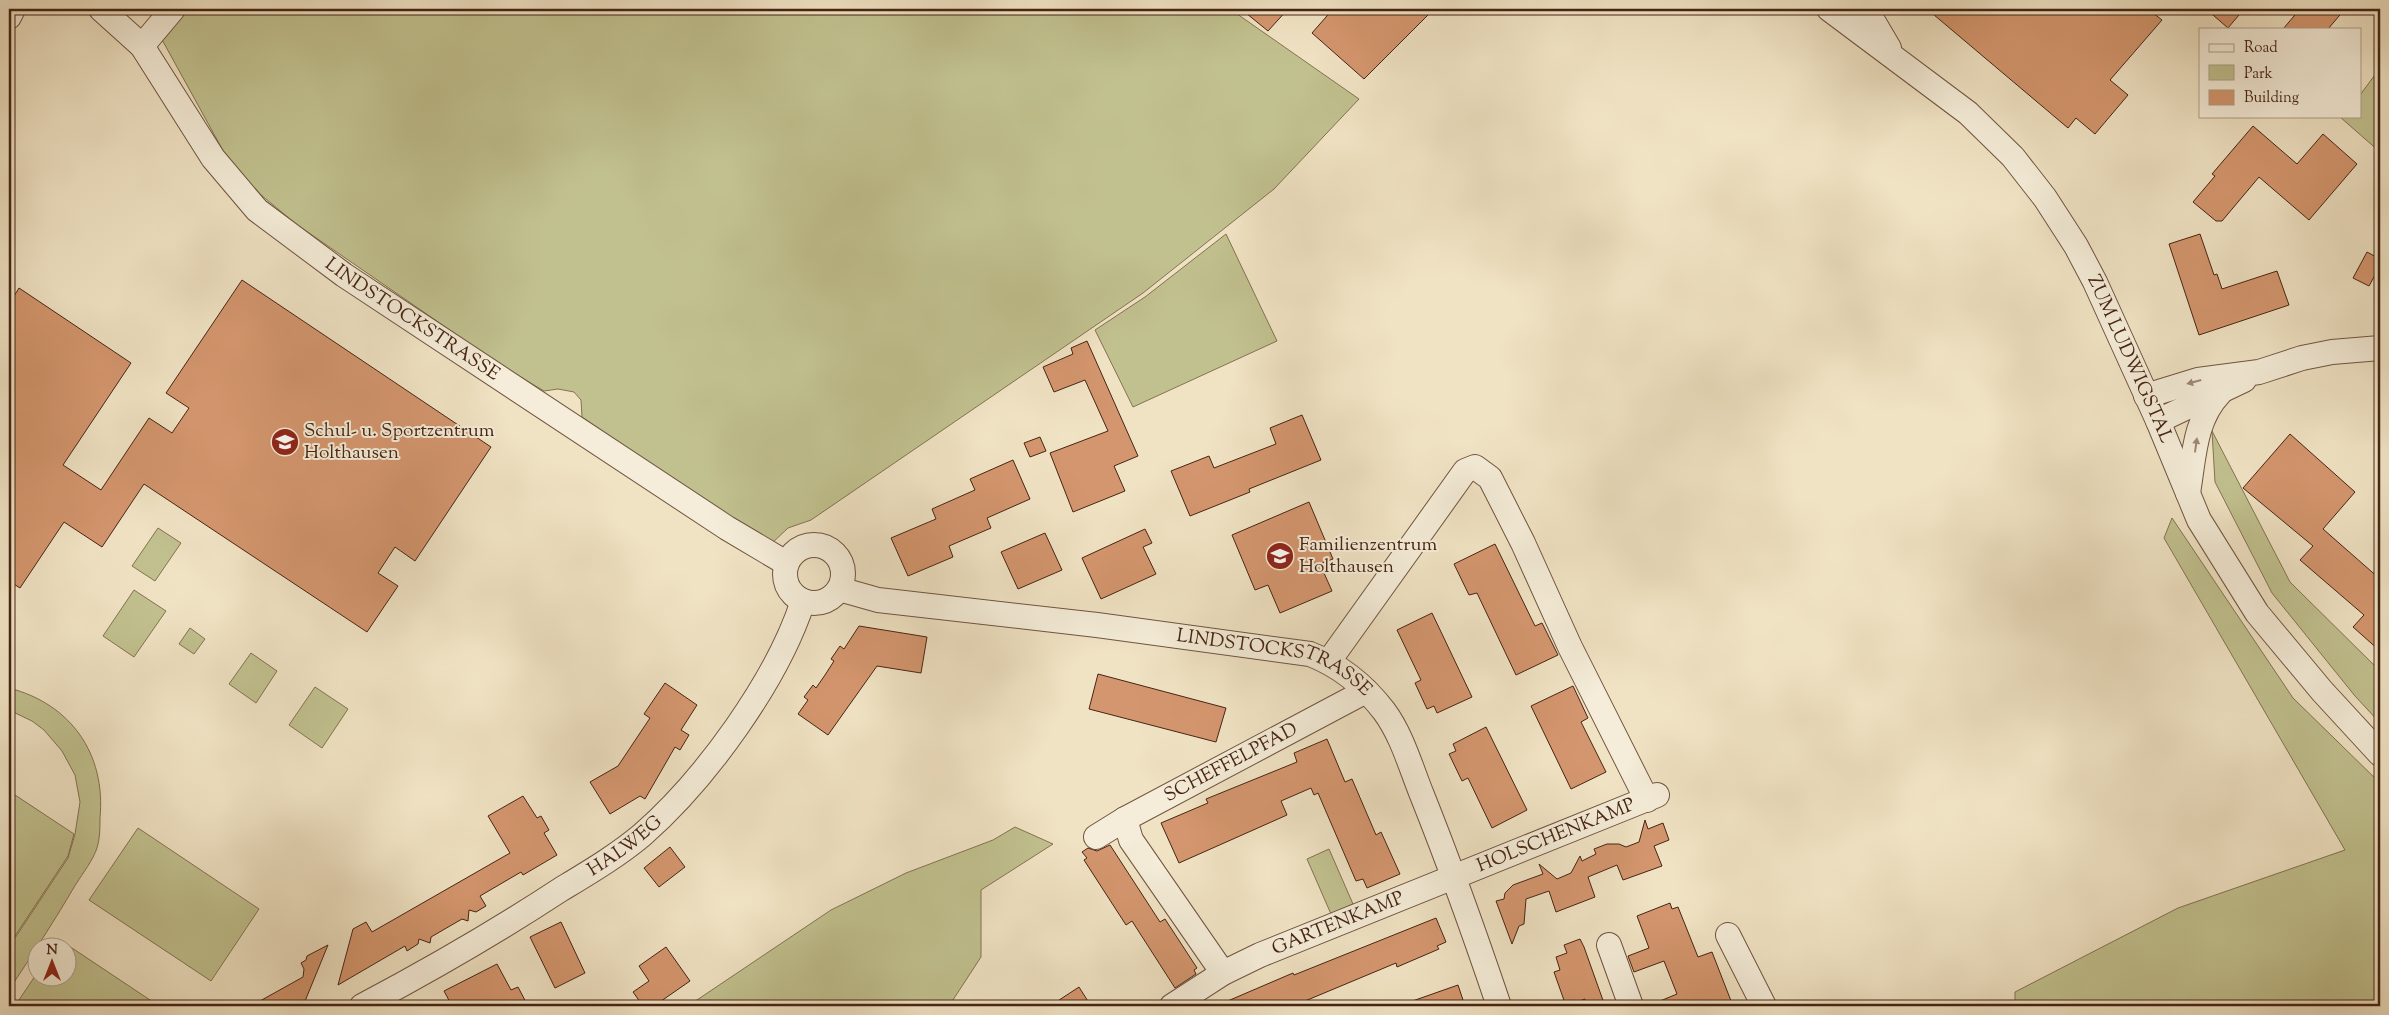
<svg xmlns="http://www.w3.org/2000/svg" width="2389" height="1015" viewBox="0 0 2389 1015" font-family="'Sorts Mill Goudy',serif">
	<style>
		.green { fill: #c1c18f; stroke: #847252 }
		.building { fill: #d4966e; stroke: #462414 }
		.lines { fill: none; stroke-linecap: round; stroke-linejoin: round }
		.minor-casing { stroke: #705440; stroke-width: 26 }
		.minor { stroke: #f5edd9; stroke-width: 24 }
		.oneway { fill: #9e8876 }
		.labels { text-anchor: middle; dominant-baseline: central; stroke-width: 4; stroke-linejoin: round; paint-order: stroke }
		.street-label { font-size: 19px; fill: #462414; stroke: #f5edd9 }
		.poi-label { font-size: 19px; fill: #462414; stroke: #f5edd9; text-anchor: start }
	</style>
	<rect width="100%" height="100%" fill="#f0e3c4"/>
	<filter id="stains"><feTurbulence type="fractalNoise" baseFrequency=".004" numOctaves="4"/><feColorMatrix values="0 0 0 0 .2 0 0 0 0 .09 0 0 0 0 .02 0 0 0 .5 -.17"/></filter>
	<radialGradient id="worn" r=".72"><stop offset=".6" stop-color="#630" stop-opacity="0"/><stop offset="1" stop-color="#630" stop-opacity=".3"/></radialGradient>
	<g class="green">
		<path d="M 182,9 L 1230,9 L 1359,99 L 1274,189 L 1143,293 L 811,520 L 788,528 L 770,545 L 582,417 L 581,400 L 574,392 L 558,389 L 544,391 L 502,366 L 296,224 L 260,194 L 226,156 L 160,36 Z"/>
		<path d="M 2380,68 L 2380,152 L 2340,117 L 2360,116 L 2360,95 Z"/>
		<path d="M 1226,234 L 1277,341 L 1133,407 L 1095,330 L 1145,297 Z"/>
		<path d="M 2212,431 L 2290,582 L 2380,671 L 2380,723 L 2355,696 L 2272,593 L 2215,482 Z"/>
		<path d="M 2172,518 L 2293,698 L 2380,783 L 2380,1006 L 2015,1006 L 2015,992 L 2178,908 L 2345,850 L 2164,538 Z"/>
		<path d="M 158,528 L 181,543 L 155,581 L 132,566 Z"/>
		<path d="M 134,590 L 166,611 L 134,657 L 103,636 Z"/>
		<path d="M 190,628 L 205,639 L 194,654 L 179,644 Z"/>
		<path d="M 251,653 L 277,671 L 256,703 L 229,684 Z"/>
		<path d="M 315,687 L 348,709 L 322,748 L 289,725 Z"/>
		<path d="M 9,688 C 71,704 106,754 100,818 C 100,827 100,839 97,848 C 93,860 83,873 76,884 C 55,920 32,955 9,990 L 9,947 L 68,858 L 75,834 L 80,802 L 75,775 L 62,751 L 44,730 L 32,721 L 9,710 Z"/>
		<path d="M 9,791 L 74,834 L 68,856 L 9,945 Z"/>
		<path d="M 1015,827 L 1053,844 L 981,890 L 981,957 L 949,1006 L 688,1006 L 831,910 L 906,873 L 993,840 Z"/>
		<path d="M 138,828 L 259,909 L 211,981 L 89,900 Z"/>
		<path d="M 1329,849 L 1353,904 L 1331,914 L 1307,859 Z"/>
		<path d="M 60,940 L 159,1006 L 15,1006 L 37,973 L 38,978 L 68,978 L 68,948 L 55,947 Z"/>
	</g>
	<g class="building">
		<path d="M 1241,9 L 1288,9 L 1268,31 Z"/>
		<path d="M 1333,9 L 1434,9 L 1364,79 L 1312,33 Z"/>
		<path d="M 1927,9 L 2148,9 L 2162,20 L 2110,80 L 2128,95 L 2095,134 L 2076,118 L 2068,128 Z"/>
		<path d="M 2206,9 L 2244,9 L 2228,28 Z"/>
		<path d="M 2300,9 L 2345,9 L 2328,29 L 2283,29 Z"/>
		<path d="M 2253,126 L 2297,164 L 2323,134 L 2357,164 L 2309,220 L 2259,177 L 2222,221 L 2216,221 L 2193,202 L 2215,176 L 2212,174 Z"/>
		<path d="M 2200,234 L 2214,275 L 2217,274 L 2222,289 L 2277,271 L 2289,305 L 2199,335 L 2169,244 Z"/>
		<path d="M 2367,252 L 2380,259 L 2380,266 L 2369,286 L 2353,278 Z"/>
		<path d="M 242,280 L 491,447 L 415,561 L 395,547 L 378,573 L 398,586 L 367,632 L 144,484 L 102,547 L 64,522 L 20,588 L 9,581 L 9,304 L 19,288 L 131,363 L 63,465 L 101,490 L 149,418 L 172,433 L 189,408 L 166,393 Z"/>
		<path d="M 1087,341 L 1138,456 L 1114,466 L 1125,491 L 1073,512 L 1050,453 L 1108,431 L 1085,380 L 1054,392 L 1043,367 L 1073,354 L 1071,348 Z"/>
		<path d="M 1302,415 L 1321,460 L 1249,489 L 1250,492 L 1190,516 L 1171,471 L 1209,456 L 1214,468 L 1276,444 L 1270,428 Z"/>
		<path d="M 2290,434 L 2355,492 L 2323,529 L 2380,579 L 2380,651 L 2353,627 L 2364,615 L 2300,560 L 2313,546 L 2243,488 Z"/>
		<path d="M 1040,437 L 1046,451 L 1030,457 L 1024,443 Z"/>
		<path d="M 1013,460 L 1030,499 L 987,518 L 991,528 L 949,546 L 953,557 L 908,576 L 891,538 L 936,519 L 932,509 L 975,490 L 970,479 Z"/>
		<path d="M 1309,502 L 1333,559 L 1320,564 L 1332,591 L 1280,613 L 1268,585 L 1255,590 L 1232,535 Z"/>
		<path d="M 1145,529 L 1152,543 L 1143,547 L 1156,574 L 1101,599 L 1082,558 Z"/>
		<path d="M 1045,533 L 1062,570 L 1018,589 L 1001,552 Z"/>
		<path d="M 1495,544 L 1535,626 L 1542,623 L 1558,655 L 1516,675 L 1477,593 L 1469,595 L 1454,564 Z"/>
		<path d="M 1432,613 L 1472,697 L 1437,713 L 1434,706 L 1427,709 L 1415,683 L 1421,680 L 1397,630 Z"/>
		<path d="M 859,626 L 927,637 L 921,673 L 877,666 L 828,735 L 798,714 L 808,700 L 804,697 L 813,685 L 816,688 L 825,675 L 834,661 L 831,659 L 840,646 L 844,649 Z"/>
		<path d="M 1098,674 L 1226,708 L 1216,742 L 1089,709 Z"/>
		<path d="M 665,683 L 697,705 L 681,730 L 689,735 L 680,750 L 675,747 L 645,799 L 640,796 L 610,814 L 590,782 L 618,766 L 650,718 L 644,714 Z"/>
		<path d="M 1573,686 L 1588,718 L 1581,722 L 1606,772 L 1571,789 L 1531,706 Z"/>
		<path d="M 1486,727 L 1527,810 L 1492,828 L 1468,778 L 1462,781 L 1449,754 L 1456,751 L 1453,744 Z"/>
		<path d="M 1327,739 L 1345,782 L 1352,779 L 1376,835 L 1381,832 L 1400,874 L 1367,888 L 1363,879 L 1356,881 L 1318,793 L 1314,795 L 1311,788 L 1281,801 L 1287,815 L 1179,863 L 1161,823 L 1208,803 L 1206,799 L 1297,762 L 1294,753 Z"/>
		<path d="M 523,796 L 537,818 L 541,816 L 549,830 L 544,833 L 557,855 L 523,875 L 521,872 L 480,896 L 486,906 L 476,912 L 469,910 L 468,921 L 462,919 L 431,937 L 430,943 L 419,939 L 418,944 L 407,951 L 405,946 L 338,985 L 353,929 L 366,922 L 372,932 L 510,853 L 488,816 Z"/>
		<path d="M 1645,820 L 1648,829 L 1663,823 L 1669,840 L 1654,846 L 1662,866 L 1623,880 L 1617,865 L 1588,877 L 1595,897 L 1556,912 L 1549,891 L 1526,899 L 1524,924 L 1519,926 L 1512,944 L 1496,901 L 1504,899 L 1505,893 L 1513,885 L 1543,874 L 1539,864 L 1557,879 L 1571,873 L 1580,856 L 1582,861 L 1596,854 L 1594,849 L 1607,844 L 1619,844 L 1626,847 L 1639,842 Z"/>
		<path d="M 1110,845 L 1160,922 L 1165,919 L 1197,968 L 1194,970 L 1196,974 L 1175,988 L 1132,921 L 1126,925 L 1084,860 L 1087,858 L 1082,852 L 1088,848 L 1097,851 Z"/>
		<path d="M 670,847 L 685,867 L 659,887 L 644,868 Z"/>
		<path d="M 1670,903 L 1672,909 L 1678,907 L 1698,957 L 1712,952 L 1733,1006 L 1648,1006 L 1677,994 L 1664,961 L 1634,972 L 1628,956 L 1649,948 L 1637,916 Z"/>
		<path d="M 1436,918 L 1446,942 L 1437,946 L 1439,949 L 1397,967 L 1396,963 L 1305,1001 L 1308,1006 L 1216,1006 L 1293,973 L 1294,975 Z"/>
		<path d="M 561,922 L 585,973 L 555,988 L 530,937 Z"/>
		<path d="M 1580,939 L 1584,947 L 1605,1006 L 1587,1006 L 1585,999 L 1566,1006 L 1554,972 L 1560,970 L 1556,957 L 1567,953 L 1564,945 Z"/>
		<path d="M 328,945 L 303,1006 L 251,1006 L 303,977 L 304,969 L 301,963 L 306,960 L 307,956 Z"/>
		<path d="M 666,947 L 690,981 L 654,1006 L 643,1006 L 633,992 L 649,981 L 639,966 Z"/>
		<path d="M 497,964 L 511,990 L 518,987 L 528,1006 L 452,1006 L 444,991 Z"/>
		<path d="M 1458,985 L 1465,1006 L 1404,1006 L 1404,1004 Z"/>
		<path d="M 1079,987 L 1091,1006 L 1050,1006 Z"/>
	</g>
	<g class="lines">
		<defs>
			<g id="minor">
				<path id="s1" d="M 101,9 L 142,46 L 213,158 L 257,210 L 344,275 L 727,528 L 786,563"/>
				<path id="s2" d="M 1829,9 L 1968,113 L 2013,157 L 2045,198 L 2076,246 L 2095,282 L 2158,421 L 2199,520 L 2257,613 L 2322,691 L 2380,754"/>
				<path d="M 1866,9 L 1889,48"/>
				<path d="M 9,17 L 13,9"/>
				<path d="M 142,46 L 173,9"/>
				<path d="M 2146,396 L 2198,380 L 2259,372 L 2302,358 L 2332,352 L 2380,348"/>
				<path d="M 2158,421 L 2244,380"/>
				<path d="M 2188,493 C 2194,458 2194,420 2220,393"/>
				<circle cx="814" cy="574" r="29"/>
				<path id="s3" d="M 839,589 L 878,600 L 1097,625 L 1310,654 C 1341,666 1364,685 1384,711 C 1402,735 1411,768 1422,795 C 1450,865 1475,935 1499,1006"/>
				<path d="M 1329,661 L 1465,471 L 1475,467 L 1490,478 L 1523,543 L 1570,647 L 1647,800"/>
				<path d="M 1125,819 L 1131,840 L 1223,973"/>
				<path id="s4" d="M 1096,837 L 1125,819 L 1366,691"/>
				<path d="M 1728,935 L 1764,1006"/>
				<path d="M 1609,945 L 1631,1006"/>
				<path id="s5" d="M 362,1006 C 430,970 496,932 560,890 C 588,873 617,856 642,835 C 705,780 777,681 803,601"/>
				<path id="s6" d="M 1172,1006 L 1223,973 L 1260,955 L 1657,795"/>
			</g>
		</defs>
		<use href="#minor" class="minor-casing"/>
		<use href="#minor" class="minor"/>
	</g>
	<defs><path id="oneway-solid" d="M-6-.8H1V-3.2L6.5 0L1 3.2V.8H-6Z" transform="scale(1.25)"/></defs>
	<g class="oneway">
		<use href="#oneway-solid" transform="translate(2194 382) rotate(165)"/>
		<use href="#oneway-solid" transform="translate(2196 445) rotate(-82)"/>
	</g>
	<defs>
		<symbol id="school-disc" viewBox="-11 -11 22 22"><circle r="9.5" fill="#8f2418" stroke="#f5edd9"/><path d="M0-5L7-2L0 1L-7-2ZM-4 1L0 2.5L4 1V4Q0 6-4 4Z" fill="#fff"/></symbol>
	</defs>
	<g fill-rule="evenodd">
		<use href="#school-disc" x="269" y="426" width="32" height="32"/>
		<use href="#school-disc" x="1264" y="540" width="32" height="32"/>
	</g>
	<g class="labels">
		<g class="street-label">
			<text stroke="none"><textPath href="#s1" startOffset="446">LINDSTOCKSTRASSE</textPath></text>
			<text stroke="none"><textPath href="#s2" startOffset="471">ZUM LUDWIGSTAL</textPath></text>
			<text stroke="none"><textPath href="#s3" startOffset="444">LINDSTOCKSTRASSE</textPath></text>
			<text stroke="none"><textPath href="#s4" startOffset="154">SCHEFFELPFAD</textPath></text>
			<text stroke="none"><textPath href="#s6" startOffset="421">HOLSCHENKAMP</textPath></text>
			<text stroke="none"><textPath href="#s5" startOffset="308">HALWEG</textPath></text>
			<text stroke="none"><textPath href="#s6" startOffset="186">GARTENKAMP</textPath></text>
		</g>
		<g class="poi-label">
			<text x="304" y="431">Schul- u. Sportzentrum<tspan x="304" dy="22">Holthausen</tspan></text>
			<text x="1299" y="545">Familienzentrum<tspan x="1299" dy="22">Holthausen</tspan></text>
		</g>
	</g>
	<rect width="2389" height="1015" fill="none" stroke="#f0e3c4" stroke-width="30"/>
	<rect x="10" y="10" width="2369" height="995" fill="none" stroke="#462414" stroke-width="2.5"/>
	<rect x="15" y="15" width="2359" height="985" fill="none" stroke="#462414"/>
	<rect x="2199" y="28" width="162" height="90" fill="#f5edd9" stroke="#af9d8a"/>
	<rect x="2209" y="44" width="25" height="8" fill="#f5edd9" stroke="#af9d8a"/>
	<text x="2244" y="52" font-size="15" fill="#462414">Road</text>
	<rect x="2209" y="65" width="25" height="15" fill="#c1c18f" stroke="#af9d8a"/>
	<text x="2244" y="78" font-size="15" fill="#462414">Park</text>
	<rect x="2209" y="90" width="25" height="15" fill="#d4966e" stroke="#af9d8a"/>
	<text x="2244" y="102" font-size="15" fill="#462414">Building</text>
	<g transform="translate(52 962)"><circle r="24" fill="#f5edd9" stroke="#af9d8a"/>
	<path d="M0-4L9 19L0 12L-9 19Z" fill="#8f2418"/>
	<text y="-8" font-size="14" font-weight="bold" text-anchor="middle" fill="#462414">N</text>
	</g>
	<rect width="100%" height="100%" filter="url(#stains)"/>
	<rect width="100%" height="100%" fill="url(#worn)"/>
</svg>
